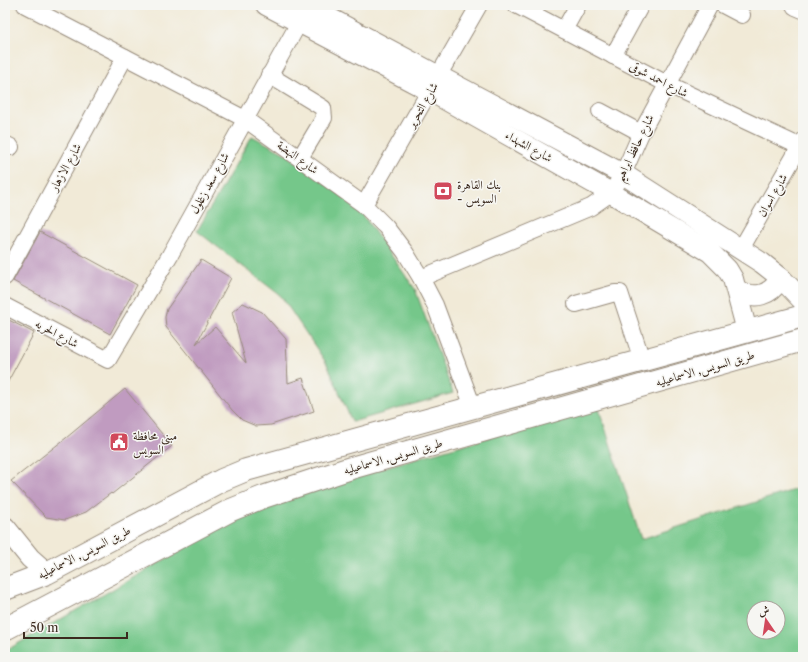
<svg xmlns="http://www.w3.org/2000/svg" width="808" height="662" viewBox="0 0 808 662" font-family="'Libre Caslon Text',Amiri,serif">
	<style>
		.green { fill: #75c78a; stroke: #587854; fill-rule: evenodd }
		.building { fill: #c09bc0 }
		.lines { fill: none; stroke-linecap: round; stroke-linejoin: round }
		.minor-casing { stroke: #968a7a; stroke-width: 18 }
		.tertiary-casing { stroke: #968a7a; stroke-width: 22 }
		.primary-casing { stroke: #968a7a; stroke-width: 24 }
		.minor { stroke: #fff; stroke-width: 16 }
		.tertiary { stroke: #fff; stroke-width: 20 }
		.primary { stroke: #fff; stroke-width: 22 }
		.labels { text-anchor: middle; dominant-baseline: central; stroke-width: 3; stroke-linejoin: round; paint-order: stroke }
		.street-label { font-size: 12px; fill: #3b2a1e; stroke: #f6f6f2 }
		.poi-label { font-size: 12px; fill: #3b2a1e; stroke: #f6f6f2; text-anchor: start }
	</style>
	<rect width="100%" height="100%" fill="#f6f6f2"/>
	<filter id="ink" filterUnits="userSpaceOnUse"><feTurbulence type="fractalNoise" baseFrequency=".025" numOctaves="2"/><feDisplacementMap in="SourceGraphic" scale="8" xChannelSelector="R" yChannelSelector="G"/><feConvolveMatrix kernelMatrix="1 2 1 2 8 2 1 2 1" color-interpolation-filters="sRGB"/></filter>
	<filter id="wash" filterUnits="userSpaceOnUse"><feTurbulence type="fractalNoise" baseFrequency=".012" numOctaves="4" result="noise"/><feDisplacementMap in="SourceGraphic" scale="16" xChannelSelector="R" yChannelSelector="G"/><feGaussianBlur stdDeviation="0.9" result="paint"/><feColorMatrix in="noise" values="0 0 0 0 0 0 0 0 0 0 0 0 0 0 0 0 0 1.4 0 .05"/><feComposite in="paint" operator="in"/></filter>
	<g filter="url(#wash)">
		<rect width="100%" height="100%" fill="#f1ead7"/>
		<g class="green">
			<path d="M 252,136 L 286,154 L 358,208 L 415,289 L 453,393 L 352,422 L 327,364 L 281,296 L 197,231 Z"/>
			<path d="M 598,406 L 641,539 L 803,487 L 803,657 L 5,657 L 5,651 L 267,501 ZM 754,608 L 778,608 L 778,632 L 754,632 Z"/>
		</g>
		<g id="blocks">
			<g class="building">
				<path d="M 40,232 L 137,285 L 110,334 L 13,281 Z"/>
				<path d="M 201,260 L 231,278 L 196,344 L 215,327 L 246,363 L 232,312 L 243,303 L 262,312 L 286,339 L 288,383 L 303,378 L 314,411 L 271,425 L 256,426 L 242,420 L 232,410 L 166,327 L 165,317 L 167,309 Z"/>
				<path d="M 5,318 L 34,333 L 5,387 Z"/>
				<path d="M 125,389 L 172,446 L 112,494 L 111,493 L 86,512 L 65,520 L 46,517 L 11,481 L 66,438 Z"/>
			</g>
		</g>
	</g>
	<g filter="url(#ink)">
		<use href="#blocks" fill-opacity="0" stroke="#968a7a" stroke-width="1"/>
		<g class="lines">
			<defs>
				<g id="minor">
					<path d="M 25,5 L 245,119 L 364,205 L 386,227 L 405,252 L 421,278 L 435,305 L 473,407"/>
					<path d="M 516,5 L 667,84 L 803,148"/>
					<path d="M 723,5 L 742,15"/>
					<path d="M 564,30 L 578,5"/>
					<path d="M 613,56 L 641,5"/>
					<path d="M 269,75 L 323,108 L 324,118 L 300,158"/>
					<path d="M 600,111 L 641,133"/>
					<path d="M 5,144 L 11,147"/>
					<path d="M 364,205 L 479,5"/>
					<path d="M 741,249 L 803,141"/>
					<path d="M 5,277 L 125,57"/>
					<path d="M 421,278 L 591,207 L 611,193 L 623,174 L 641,133 L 710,5"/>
					<path d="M 576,304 L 615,293 L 620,293 L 642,360"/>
					<path d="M 5,306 L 108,360 L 170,255 L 305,12"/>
				</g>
				<g id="tertiary">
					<path d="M 266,5 L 430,91 L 611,193 L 710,252 L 727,269 L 733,279 L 747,331"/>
					<path d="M 305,5 L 623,174 L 762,263 L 781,278 L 803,301"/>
					<path d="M 796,5 L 803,8"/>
					<path d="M 737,290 C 755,300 770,296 781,278"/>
					<path d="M 5,527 L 30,558 L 47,573"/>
				</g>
				<g id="primary">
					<path d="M 5,589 L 47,573 L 222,480 L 246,470 L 803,316"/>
					<path d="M 5,629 L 231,510 L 263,497 L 351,468 L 803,340"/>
				</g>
			</defs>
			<use href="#minor" class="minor-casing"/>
			<use href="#tertiary" class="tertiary-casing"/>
			<use href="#primary" class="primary-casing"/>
			<use href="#minor" class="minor"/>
			<use href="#tertiary" class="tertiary"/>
			<use href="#primary" class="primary"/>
		</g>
	</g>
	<defs>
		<symbol id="bank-square" viewBox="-11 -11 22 22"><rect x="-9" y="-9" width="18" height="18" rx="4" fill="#d1495b" stroke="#f6f6f2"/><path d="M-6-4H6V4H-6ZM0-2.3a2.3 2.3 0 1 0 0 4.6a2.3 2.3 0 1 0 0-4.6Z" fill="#fff"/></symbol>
		<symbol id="civic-square" viewBox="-11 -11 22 22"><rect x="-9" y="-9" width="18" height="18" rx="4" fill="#d1495b" stroke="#f6f6f2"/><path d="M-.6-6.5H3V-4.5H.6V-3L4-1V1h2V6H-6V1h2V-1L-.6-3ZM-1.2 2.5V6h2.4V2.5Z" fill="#fff"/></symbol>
	</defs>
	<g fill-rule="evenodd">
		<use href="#bank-square" x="432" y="180" width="22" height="22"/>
		<use href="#civic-square" x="108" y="431" width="22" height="22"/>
	</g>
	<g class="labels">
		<g class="street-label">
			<text transform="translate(659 79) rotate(27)">شارع احمد شوقى</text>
			<text transform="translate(422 105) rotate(-60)">شارع التحرير</text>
			<text transform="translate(529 146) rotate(29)">شارع الشهداء</text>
			<text transform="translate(634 148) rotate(-64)">شارع حافظ ابراهيم</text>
			<text transform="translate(298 157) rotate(36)">شارع النهضة</text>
			<text transform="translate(65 167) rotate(-61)">شارع الازهار</text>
			<text transform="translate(209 183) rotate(-61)">شارع سعد زغلول</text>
			<text transform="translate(772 195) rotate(-60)">شارع اسوان</text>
			<text transform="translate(57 333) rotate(28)">شارع الحريه</text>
			<text transform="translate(705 368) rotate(-16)">طريق السويس, الاسماعيليه</text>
			<text transform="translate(393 456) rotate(-16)">طريق السويس, الاسماعيليه</text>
			<text transform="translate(84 552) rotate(-27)">طريق السويس, الاسماعيليه</text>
		</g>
		<g class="poi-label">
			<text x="457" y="184">بنك القاهرة<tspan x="457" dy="14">- السويس</tspan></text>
			<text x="133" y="435">مبنى محافظة<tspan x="133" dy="14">السويس</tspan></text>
		</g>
	</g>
	<rect width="808" height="662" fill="none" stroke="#f6f6f2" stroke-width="20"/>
	<g transform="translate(766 620) rotate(347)"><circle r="19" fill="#f6f6f2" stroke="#aba49d"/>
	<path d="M0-3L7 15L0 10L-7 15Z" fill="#d1495b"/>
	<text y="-6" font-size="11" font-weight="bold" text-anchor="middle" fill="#3b2a1e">ش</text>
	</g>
	<path d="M24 632v6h103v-6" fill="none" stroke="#3b2a1e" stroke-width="2"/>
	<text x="30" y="632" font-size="12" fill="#3b2a1e" stroke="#f6f6f2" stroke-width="3" paint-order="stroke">50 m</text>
</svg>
